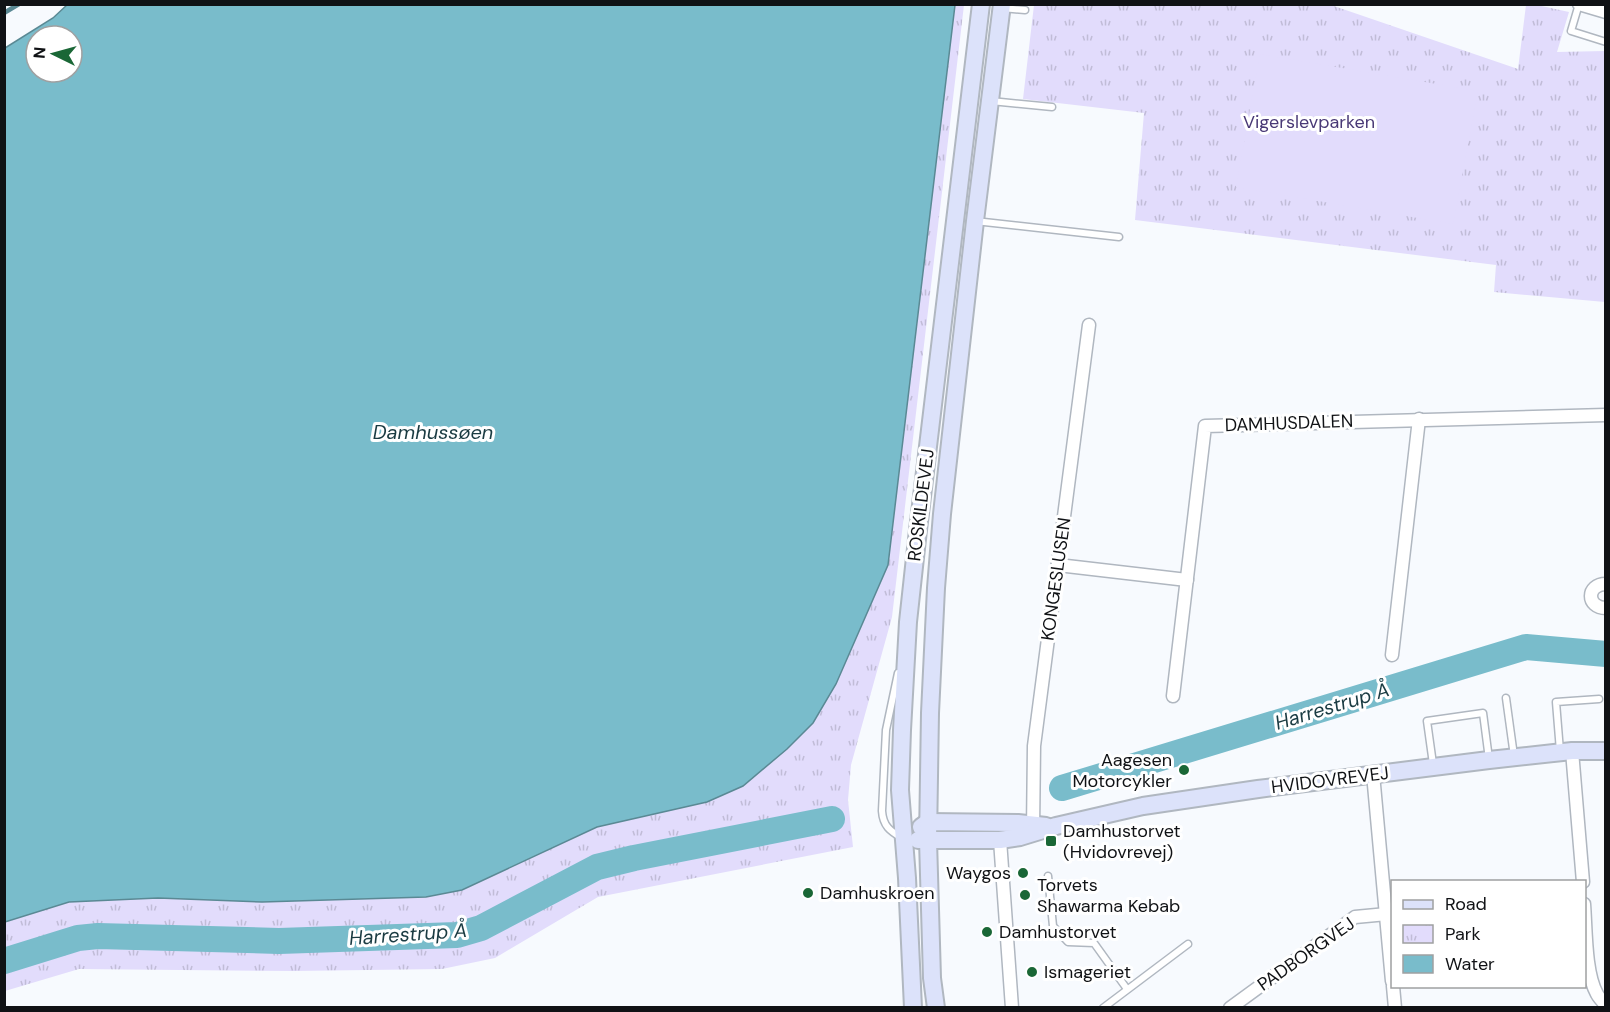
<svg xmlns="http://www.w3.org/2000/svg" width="1610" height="1012" viewBox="0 0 1610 1012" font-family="'DM Sans',sans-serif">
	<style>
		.park { fill: url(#park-tufts) }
		.garden { fill: #e2dcfc }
		.water { fill: #79bccb; stroke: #5a8994; stroke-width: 1.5; fill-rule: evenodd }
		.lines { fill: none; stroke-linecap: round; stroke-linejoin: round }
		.stream { stroke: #5a8994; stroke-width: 4.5 }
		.river { stroke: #79bccb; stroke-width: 26 }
		.lane-casing { stroke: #b0b7c0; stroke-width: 9 }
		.street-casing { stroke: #b0b7c0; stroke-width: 15 }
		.secondary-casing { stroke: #b0b7c0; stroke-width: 20 }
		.lane { stroke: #fff; stroke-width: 6 }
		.street { stroke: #fff; stroke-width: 12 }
		.secondary { stroke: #dce2fa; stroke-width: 16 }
		.poi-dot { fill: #1a6736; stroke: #fff; stroke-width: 2 }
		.labels { text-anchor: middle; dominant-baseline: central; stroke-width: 6; stroke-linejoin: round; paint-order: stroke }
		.park-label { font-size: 18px; fill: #493976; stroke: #fff }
		.street-label { font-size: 18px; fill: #101215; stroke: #fff }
		.poi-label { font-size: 18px; fill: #101215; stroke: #fff; text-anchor: start }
		.water-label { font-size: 20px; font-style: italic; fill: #1a3b42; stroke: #fff }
	</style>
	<defs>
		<pattern id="park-tufts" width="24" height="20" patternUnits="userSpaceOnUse" patternTransform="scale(1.5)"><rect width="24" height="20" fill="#e2dcfc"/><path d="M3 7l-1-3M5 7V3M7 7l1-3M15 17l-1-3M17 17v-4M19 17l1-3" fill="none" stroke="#c1bcd7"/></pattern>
	</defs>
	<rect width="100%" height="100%" fill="#f7fafe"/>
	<g class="park">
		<path d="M 955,5 L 964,5 L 892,617 L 851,765 L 848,800 L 853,847 L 598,897 L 495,958 L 442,969 L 293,971 L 79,969 L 5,991 L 5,922 L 69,902 L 158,898 L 262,902 L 426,897 L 462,890 L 597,827 L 707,802 L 743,786 L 787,749 L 813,723 L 836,684 L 888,565 Z"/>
		<path d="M 1034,5 L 1331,5 L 1518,69 L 1526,5 L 1537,5 L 1569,12 L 1557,52 L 1605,51 L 1605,302 L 1494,292 L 1496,265 L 1135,220 L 1144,113 L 1023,99 Z"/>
	</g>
	<path class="garden" d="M 1260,54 L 1478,91 L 1453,224 L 1236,187 Z"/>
	<path class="water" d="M 68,4 L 955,5 L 888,565 L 836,684 L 813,723 L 787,749 L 743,786 L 707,802 L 597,827 L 462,890 L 426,897 L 262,902 L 158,898 L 69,902 L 5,922 L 5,48 L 53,18 ZM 36,36 L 72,36 L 72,72 L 36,72 Z"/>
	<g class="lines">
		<path class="stream" d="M 4,13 L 19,4"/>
		<g class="river">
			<path d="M 1062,788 L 1526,647 L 1606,654"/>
			<path d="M 4,961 L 78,938 L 98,936 L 279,941 L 457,935 L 481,928 L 597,867 L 634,858 L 832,819"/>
		</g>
		<defs>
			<g id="lane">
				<path d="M 1579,4 L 1571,31 L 1606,42"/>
				<path d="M 1002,8 L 1025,10"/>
				<path d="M 991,101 L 1052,107"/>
				<path d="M 975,221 L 1119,237"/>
				<path d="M 898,673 L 886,730 L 882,811 C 883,826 890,831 902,838"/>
				<path d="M 1506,698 L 1514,756"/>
				<path d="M 1560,751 L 1556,702 L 1599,699"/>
				<path d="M 1433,764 L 1427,721 L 1483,713 L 1489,759"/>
				<path d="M 1048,876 L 1053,926 L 1068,942 L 1094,943 L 1127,989"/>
				<path d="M 1103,1008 L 1188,944"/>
			</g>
			<g id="street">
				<path d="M 1579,4 L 1606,12"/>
				<path d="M 1058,565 L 1187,580"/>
				<path d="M 1606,584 C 1586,584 1586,608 1606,608"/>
				<path d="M 1392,655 L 1419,419"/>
				<path d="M 1173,696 L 1205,426 L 1606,415"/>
				<path d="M 1572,751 L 1583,882"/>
				<path d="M 1373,774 L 1392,981"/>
				<path d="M 1033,830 L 1034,746 L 1089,325"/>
				<path d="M 1000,840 L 1012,1008"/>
				<path d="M 1584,904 C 1586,929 1585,973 1597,994 C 1599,998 1603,1002 1606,1005"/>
				<path d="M 1393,986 L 1395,1008"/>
				<path d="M 1230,1008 L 1355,917 L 1387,914"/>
			</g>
			<g id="secondary">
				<path d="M 921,827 L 928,822 L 1018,823 L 1046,826"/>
				<path d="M 918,840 L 1000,840 L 1020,837 L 1056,826 L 1143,806 L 1258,789 L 1489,760 L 1572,751 L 1606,751"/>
				<path d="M 913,1008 L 907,878 L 900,790 L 902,730 L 908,622 L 918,530 L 981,4"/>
				<path d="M 936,1008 L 932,978 L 928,840 L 930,713 L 936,588 L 942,514 L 975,221 L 1002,4"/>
			</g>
		</defs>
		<use href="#lane" class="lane-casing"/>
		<use href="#street" class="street-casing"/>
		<use href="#secondary" class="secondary-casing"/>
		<use href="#lane" class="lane"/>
		<use href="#street" class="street"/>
		<use href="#secondary" class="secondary"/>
	</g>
	<g class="poi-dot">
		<circle cx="1184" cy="770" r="6"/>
		<rect x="1045" y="835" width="12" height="12" rx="3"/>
		<circle cx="1023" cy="873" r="6"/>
		<circle cx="808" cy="893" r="6"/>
		<circle cx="1025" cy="895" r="6"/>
		<circle cx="987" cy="932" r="6"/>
		<circle cx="1032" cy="972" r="6"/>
	</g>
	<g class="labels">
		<g class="park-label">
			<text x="1309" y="122">Vigerslevparken</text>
		</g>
		<g class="street-label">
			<text transform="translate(1289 423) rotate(-2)">DAMHUSDALEN</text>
			<text transform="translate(921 505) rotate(-83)">ROSKILDEVEJ</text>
			<text transform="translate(1056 579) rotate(-82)">KONGESLUSEN</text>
			<text transform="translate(1330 780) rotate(-7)">HVIDOVREVEJ</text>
			<text transform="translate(1306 954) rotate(-35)">PADBORGVEJ</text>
		</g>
		<g class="poi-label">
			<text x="1172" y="760" text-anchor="end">Aagesen<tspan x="1172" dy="21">Motorcykler</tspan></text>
			<text x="1063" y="831">Damhustorvet<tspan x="1063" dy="21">(Hvidovrevej)</tspan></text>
			<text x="1011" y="873" text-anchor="end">Waygos</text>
			<text x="1037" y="885">Torvets<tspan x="1037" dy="21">Shawarma Kebab</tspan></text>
			<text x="820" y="893">Damhuskroen</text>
			<text x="999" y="932">Damhustorvet</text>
			<text x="1044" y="972">Ismageriet</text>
		</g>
		<g class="water-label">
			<text x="433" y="432">Damhussøen</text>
			<text transform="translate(1332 706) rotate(-17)">Harrestrup Å</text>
			<text transform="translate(408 934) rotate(-4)">Harrestrup Å</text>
		</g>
	</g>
	<rect width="1610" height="1012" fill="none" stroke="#101215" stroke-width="12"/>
	<rect x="1391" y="880" width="195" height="108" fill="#ffffff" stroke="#9fa0a1" stroke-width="1.5"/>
	<rect x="1403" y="900" width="30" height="9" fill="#dce2fa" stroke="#9fa0a1" stroke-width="1.5"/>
	<text x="1445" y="910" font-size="18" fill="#101215">Road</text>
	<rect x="1403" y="925" width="30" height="18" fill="url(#park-tufts)" stroke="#9fa0a1" stroke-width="1.5"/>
	<text x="1445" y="940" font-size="18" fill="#101215">Park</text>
	<rect x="1403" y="955" width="30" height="18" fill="#79bccb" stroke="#9fa0a1" stroke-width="1.5"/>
	<text x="1445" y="970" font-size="18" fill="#101215">Water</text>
	<g transform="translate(54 54) rotate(275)"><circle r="28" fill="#ffffff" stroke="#9fa0a1" stroke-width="1.5"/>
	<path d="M0-4.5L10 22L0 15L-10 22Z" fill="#1a6736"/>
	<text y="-9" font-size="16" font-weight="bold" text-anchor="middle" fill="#101215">N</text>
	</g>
</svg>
